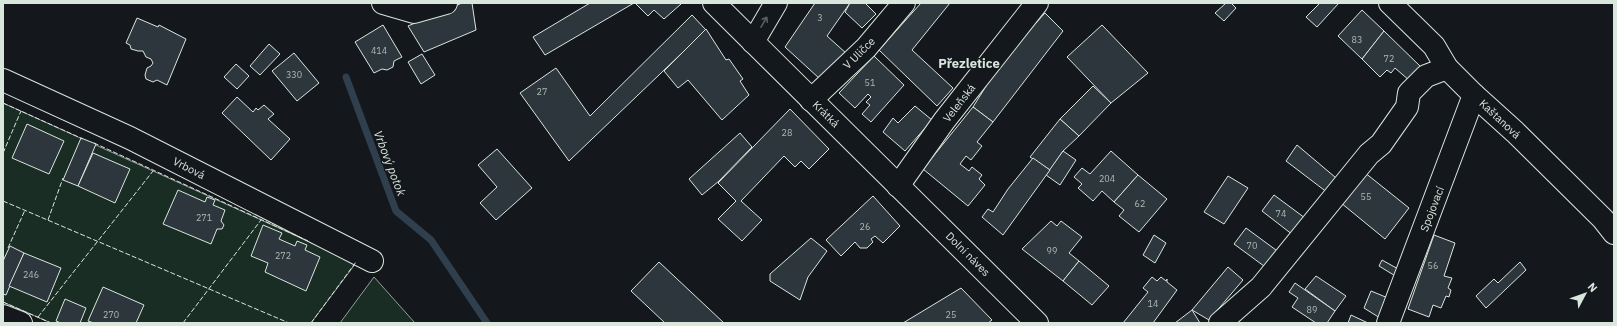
<svg xmlns="http://www.w3.org/2000/svg" width="1617" height="326" viewBox="0 0 1617 326" font-family="'IBM Plex Sans',sans-serif">
	<style>
		.green { fill: #1a2d24; stroke: #939e99 }
		.lines { fill: none; stroke-linecap: round; stroke-linejoin: round }
		.stream { stroke: #2f3f4d; stroke-width: 7 }
		.building { fill: #2c363c; stroke: #d8e6dc }
		.minor-casing { stroke: #d8e6dc; stroke-width: 24 }
		.minor { stroke: #14181c; stroke-width: 22 }
		.fence { stroke: #d8e6dc; stroke-width: 1; stroke-dasharray: 5 2; stroke-linecap: butt }
		.oneway { stroke: #59605f }
		.labels { text-anchor: middle; dominant-baseline: central; stroke-width: 3; stroke-linejoin: round; paint-order: stroke }
		.number-label { font-size: 9px; fill: #adbab4 }
		.street-label { font-size: 11px; fill: #d8e6dc; stroke: #14181c }
		.water-label { font-size: 12px; font-style: italic; fill: #d8e6dc; stroke: #14181c }
		.quarter-label { font-size: 13px; font-weight: bold; fill: #d8e6dc; stroke: #14181c }
	</style>
	<rect width="100%" height="100%" fill="#14181c"/>
	<g class="green">
		<path d="M 3,103 L 356,263 L 311,323 L 51,323 L 3,302 Z"/>
		<path d="M 374,277 L 415,323 L 340,323 Z"/>
	</g>
	<g class="lines">
		<path class="stream" d="M 346,77 L 396,211 L 431,240 L 487,323"/>
	</g>
	<g class="building">
		<path d="M 462,3 L 472,3 L 476,30 L 424,52 L 408,26 Z"/>
		<path d="M 590,3 L 634,3 L 545,55 L 533,37 Z"/>
		<path d="M 635,3 L 681,3 L 681,4 L 664,19 L 654,10 L 648,16 Z"/>
		<path d="M 815,3 L 850,3 L 827,36 L 847,54 L 820,79 L 785,47 Z"/>
		<path d="M 850,3 L 865,3 L 876,14 L 862,28 L 845,12 Z"/>
		<path d="M 921,3 L 950,3 L 912,50 L 953,88 L 937,106 L 879,50 Z"/>
		<path d="M 1226,3 L 1231,3 L 1236,8 L 1224,21 L 1215,13 Z"/>
		<path d="M 1320,3 L 1339,3 L 1317,27 L 1306,17 Z"/>
		<path d="M 1362,10 L 1384,31 L 1362,59 L 1338,36 Z"/>
		<path d="M 1045,13 L 1063,31 L 993,122 L 973,107 L 1003,59 Z"/>
		<path d="M 692,15 L 706,30 L 569,161 L 520,93 L 556,68 L 590,116 Z"/>
		<path d="M 137,18 L 158,27 L 159,25 L 186,39 L 167,85 L 157,80 L 153,82 L 146,79 L 145,75 L 147,68 L 151,66 L 153,63 L 151,59 L 146,57 L 143,51 L 138,51 L 131,49 L 130,45 L 126,43 Z"/>
		<path d="M 383,25 L 402,57 L 394,61 L 393,67 L 387,70 L 382,69 L 374,73 L 355,42 Z"/>
		<path d="M 1102,25 L 1148,73 L 1111,103 L 1067,57 Z"/>
		<path d="M 706,29 L 726,60 L 729,59 L 743,79 L 740,81 L 749,95 L 722,120 L 688,80 L 678,88 L 664,71 Z"/>
		<path d="M 1384,31 L 1421,67 L 1410,81 L 1395,68 L 1391,73 L 1387,70 L 1380,77 L 1362,59 Z"/>
		<path d="M 269,44 L 280,54 L 260,75 L 250,66 Z"/>
		<path d="M 294,53 L 319,83 L 297,101 L 272,71 Z"/>
		<path d="M 422,54 L 435,75 L 421,84 L 408,62 Z"/>
		<path d="M 874,56 L 904,85 L 871,122 L 862,114 L 870,105 L 866,102 L 871,97 L 868,94 L 855,108 L 839,93 Z"/>
		<path d="M 236,64 L 249,76 L 237,89 L 224,77 Z"/>
		<path d="M 1093,86 L 1111,103 L 1079,136 L 1060,119 Z"/>
		<path d="M 237,97 L 253,112 L 256,108 L 258,110 L 264,105 L 274,114 L 268,119 L 290,139 L 271,160 L 222,113 Z"/>
		<path d="M 915,106 L 932,120 L 905,151 L 883,132 L 893,118 L 898,123 Z"/>
		<path d="M 973,107 L 993,122 L 977,142 L 982,146 L 971,160 L 966,156 L 960,164 L 969,171 L 972,167 L 982,175 L 979,179 L 985,185 L 968,206 L 923,169 Z"/>
		<path d="M 790,109 L 829,149 L 809,169 L 801,161 L 795,167 L 784,156 L 741,201 L 762,220 L 742,241 L 718,219 L 736,201 L 718,183 Z"/>
		<path d="M 1060,119 L 1079,136 L 1063,151 L 1050,170 L 1030,157 Z"/>
		<path d="M 27,124 L 64,141 L 49,174 L 12,158 Z"/>
		<path d="M 740,133 L 752,147 L 719,181 L 702,195 L 689,179 Z"/>
		<path d="M 81,138 L 96,144 L 78,186 L 63,180 Z"/>
		<path d="M 1297,145 L 1342,183 L 1332,196 L 1286,161 Z"/>
		<path d="M 497,149 L 532,188 L 496,220 L 480,203 L 497,187 L 478,165 Z"/>
		<path d="M 1063,151 L 1076,160 L 1060,185 L 1046,175 Z"/>
		<path d="M 1111,151 L 1138,175 L 1114,202 L 1102,191 L 1093,201 L 1078,188 L 1082,184 L 1074,177 L 1082,168 L 1090,174 Z"/>
		<path d="M 93,153 L 130,169 L 115,203 L 78,186 Z"/>
		<path d="M 1033,158 L 1050,170 L 1003,235 L 982,217 L 988,209 L 993,212 L 1008,189 Z"/>
		<path d="M 1359,168 L 1409,208 L 1385,239 L 1335,198 Z"/>
		<path d="M 1138,175 L 1167,199 L 1139,232 L 1119,216 L 1124,210 L 1114,202 Z"/>
		<path d="M 1228,176 L 1248,188 L 1224,224 L 1204,212 Z"/>
		<path d="M 178,190 L 205,202 L 207,197 L 215,200 L 213,205 L 225,210 L 221,221 L 224,225 L 222,229 L 217,229 L 211,244 L 163,224 Z"/>
		<path d="M 1274,195 L 1305,218 L 1293,235 L 1262,211 Z"/>
		<path d="M 873,196 L 900,226 L 883,243 L 875,236 L 871,239 L 873,242 L 867,248 L 860,248 L 855,242 L 841,256 L 826,240 Z"/>
		<path d="M 1051,221 L 1057,226 L 1061,221 L 1082,237 L 1069,253 L 1079,261 L 1063,281 L 1022,249 Z"/>
		<path d="M 263,225 L 282,233 L 279,239 L 295,246 L 297,241 L 307,245 L 305,250 L 320,257 L 306,291 L 265,272 L 268,263 L 251,256 Z"/>
		<path d="M 1246,228 L 1280,253 L 1268,269 L 1234,244 Z"/>
		<path d="M 1154,235 L 1166,243 L 1155,263 L 1143,255 Z"/>
		<path d="M 1434,235 L 1455,243 L 1444,276 L 1452,278 L 1448,288 L 1451,290 L 1449,297 L 1446,296 L 1441,308 L 1433,305 L 1429,317 L 1408,309 Z"/>
		<path d="M 811,238 L 827,251 L 808,277 L 800,300 L 770,281 L 770,274 Z"/>
		<path d="M 10,246 L 24,253 L 6,295 L 3,294 L 3,261 Z"/>
		<path d="M 24,253 L 61,268 L 47,302 L 9,286 Z"/>
		<path d="M 1382,260 L 1400,270 L 1397,277 L 1379,266 Z"/>
		<path d="M 1079,261 L 1109,286 L 1092,305 L 1063,281 Z"/>
		<path d="M 659,262 L 724,323 L 665,323 L 631,291 Z"/>
		<path d="M 1520,262 L 1526,270 L 1486,308 L 1476,296 L 1494,279 L 1498,283 Z"/>
		<path d="M 1228,267 L 1243,280 L 1209,320 L 1192,310 Z"/>
		<path d="M 1316,276 L 1346,296 L 1335,311 L 1305,289 Z"/>
		<path d="M 1152,277 L 1157,281 L 1161,277 L 1166,281 L 1167,279 L 1167,282 L 1177,290 L 1153,323 L 1123,323 L 1148,292 L 1143,288 Z"/>
		<path d="M 1295,283 L 1335,311 L 1327,323 L 1316,323 L 1292,307 L 1298,298 L 1289,292 Z"/>
		<path d="M 103,287 L 144,305 L 136,323 L 94,323 L 88,321 Z"/>
		<path d="M 961,288 L 992,320 L 988,323 L 903,323 Z"/>
		<path d="M 1371,291 L 1388,298 L 1380,318 L 1364,308 Z"/>
		<path d="M 65,299 L 86,308 L 80,323 L 61,323 L 56,321 Z"/>
		<path d="M 1192,310 L 1200,323 L 1175,323 Z"/>
		<path d="M 1351,315 L 1368,323 L 1348,323 Z"/>
	</g>
	<g class="lines">
		<defs>
			<g id="minor">
				<path d="M 383,3 L 414,12 L 446,3"/>
				<path d="M 714,3 L 1037,323"/>
				<path d="M 1390,3 L 1434,46 L 1447,68 L 1474,95 L 1515,132 L 1603,219 L 1614,233"/>
				<path d="M 753,42 L 776,3"/>
				<path d="M 3,80 L 130,138 L 372,261"/>
				<path d="M 811,100 L 866,48 L 904,3"/>
				<path d="M 898,186 L 944,121 L 1037,3"/>
				<path d="M 3,316 L 21,323"/>
				<path d="M 1220,323 L 1261,287 L 1369,154 L 1381,144 L 1407,107 L 1409,93 L 1426,76 L 1447,68"/>
				<path d="M 1388,323 L 1474,95"/>
			</g>
		</defs>
		<use href="#minor" class="minor-casing"/>
		<use href="#minor" class="minor"/>
		<g class="fence">
			<path d="M 3,103 L 83,139"/>
			<path d="M 94,143 L 308,241"/>
			<path d="M 3,153 L 21,111"/>
			<path d="M 3,201 L 289,323"/>
			<path d="M 48,220 L 63,178"/>
			<path d="M 8,248 L 25,210"/>
			<path d="M 3,302 L 51,323"/>
			<path d="M 38,317 L 153,171"/>
			<path d="M 183,323 L 261,220"/>
			<path d="M 311,323 L 356,262"/>
		</g>
	</g>
	<defs><path id="oneway-shaft" d="M-6 0H5M1.5-3L5.5 0L1.5 3" fill="none" stroke-width="1.6" stroke-linecap="round" stroke-linejoin="round"/></defs>
	<use class="oneway" href="#oneway-shaft" transform="translate(764 22) rotate(-60)"/>
	<g class="labels">
		<g class="number-label">
			<text x="820" y="17">3</text>
			<text x="1357" y="39">83</text>
			<text x="379" y="50">414</text>
			<text x="1389" y="58">72</text>
			<text x="294" y="74">330</text>
			<text x="870" y="82">51</text>
			<text x="542" y="91">27</text>
			<text x="787" y="132">28</text>
			<text x="1107" y="178">204</text>
			<text x="1366" y="196">55</text>
			<text x="1140" y="203">62</text>
			<text x="1281" y="213">74</text>
			<text x="204" y="217">271</text>
			<text x="865" y="226">26</text>
			<text x="1252" y="245">70</text>
			<text x="1052" y="250">99</text>
			<text x="283" y="255">272</text>
			<text x="1433" y="265">56</text>
			<text x="31" y="274">246</text>
			<text x="1153" y="303">14</text>
			<text x="1312" y="309">89</text>
			<text x="111" y="314">270</text>
			<text x="951" y="314">25</text>
		</g>
		<g class="street-label">
			<text transform="translate(859 53) rotate(-45)">V Uličce</text>
			<text transform="translate(959 103) rotate(-52)">Veleňská</text>
			<text transform="translate(826 114) rotate(45)">Krátká</text>
			<text transform="translate(1500 119) rotate(43)">Kaštanová</text>
			<text transform="translate(189 168) rotate(27)">Vrbová</text>
			<text transform="translate(1432 209) rotate(-69)">Spojovací</text>
			<text transform="translate(968 254) rotate(45)">Dolní náves</text>
		</g>
		<g class="water-label">
			<text transform="translate(390 163) rotate(69)">Vrbový potok</text>
		</g>
		<g class="quarter-label">
			<text x="969" y="63">Přezletice</text>
		</g>
	</g>
	<rect width="1617" height="326" fill="none" stroke="#d8e6dc" stroke-width="8"/>
	<g transform="translate(1585 294) rotate(49)" stroke="#14181c" stroke-width="3" paint-order="stroke">
	<path d="M0-3L7 15L0 10L-7 15Z" fill="#d8e6dc"/>
	<text y="-6" font-size="11" font-weight="bold" text-anchor="middle" fill="#d8e6dc">N</text>
	</g>
</svg>
